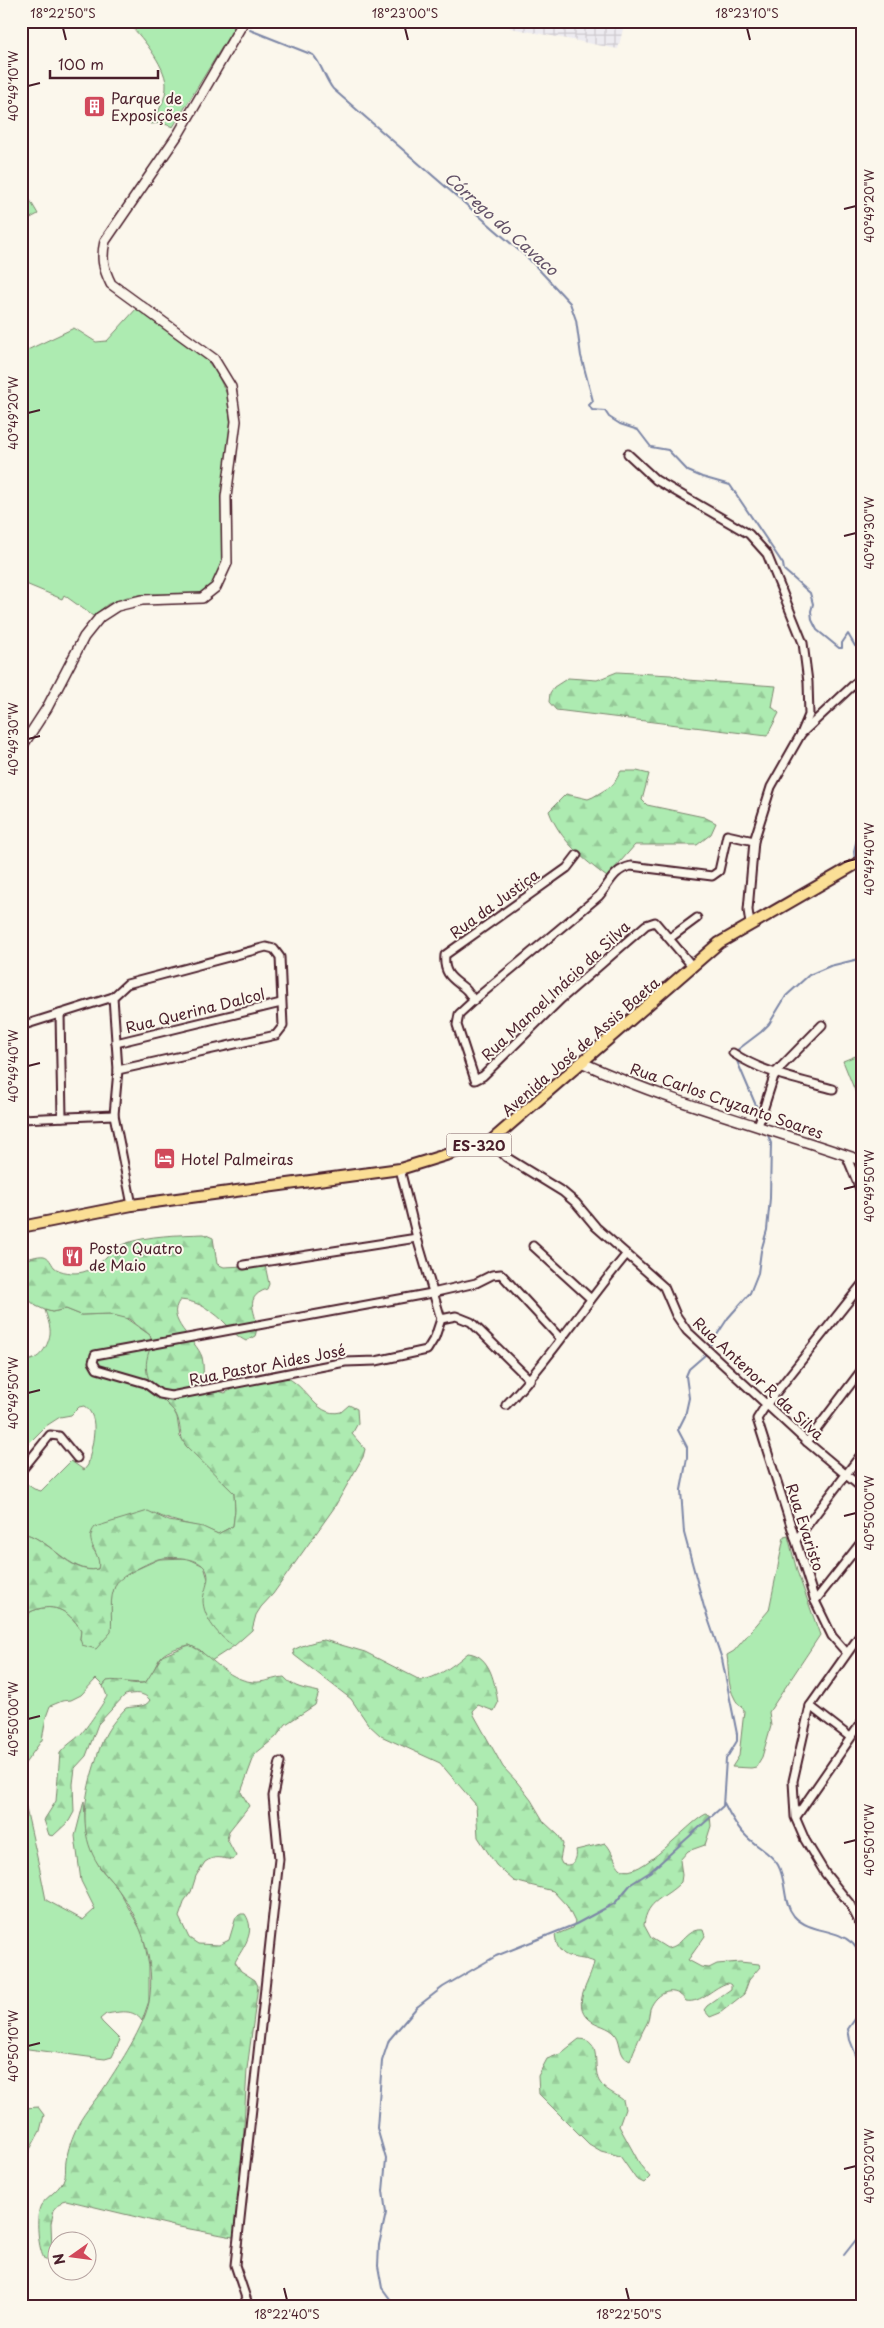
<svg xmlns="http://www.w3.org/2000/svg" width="884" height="2328" viewBox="0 0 884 2328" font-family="'Playpen Sans',sans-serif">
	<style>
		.industrial { fill: url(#industrial-grid) }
		.grass { fill: #adebb1; stroke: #7c856e }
		.forest { fill: url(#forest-firs); stroke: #7c856e }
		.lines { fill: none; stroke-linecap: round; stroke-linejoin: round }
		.stream { stroke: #7c86a6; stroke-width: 2 }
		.minor-casing { stroke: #4a1f2b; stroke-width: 11 }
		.tertiary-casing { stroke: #4a1f2b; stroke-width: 12 }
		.secondary-casing { stroke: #4a1f2b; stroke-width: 12 }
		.primary-casing { stroke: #4a1f2b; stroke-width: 14 }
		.minor { stroke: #fbf7ec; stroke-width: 7 }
		.tertiary { stroke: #fbf7ec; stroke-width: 9 }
		.secondary { stroke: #fbf7ec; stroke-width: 9 }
		.primary { stroke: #fbdf96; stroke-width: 10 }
		.ticks { fill: none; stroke: #4a1f2b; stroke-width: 2 }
		.labels { text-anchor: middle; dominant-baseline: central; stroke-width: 4; stroke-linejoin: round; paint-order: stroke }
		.shield { fill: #fbf7ec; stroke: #7f6065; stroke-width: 1 }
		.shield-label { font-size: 14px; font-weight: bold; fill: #4a1f2b }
		.poi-label { font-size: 15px; fill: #4a1f2b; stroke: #fbf7ec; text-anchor: start }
		.street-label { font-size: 15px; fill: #4a1f2b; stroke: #fbf7ec }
		.water-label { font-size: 16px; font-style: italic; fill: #635268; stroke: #fbf7ec }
		.neatline { fill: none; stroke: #4a1f2b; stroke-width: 2 }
		.ticks-label { font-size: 12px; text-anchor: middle; fill: #4a1f2b }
	</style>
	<defs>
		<pattern id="industrial-grid" width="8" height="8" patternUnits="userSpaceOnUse" patternTransform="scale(1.25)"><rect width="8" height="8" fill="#edebf0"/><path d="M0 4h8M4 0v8" fill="none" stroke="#cdc9ce"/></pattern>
		<pattern id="forest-firs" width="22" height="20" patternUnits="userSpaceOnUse" patternTransform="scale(1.25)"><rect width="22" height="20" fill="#adebb1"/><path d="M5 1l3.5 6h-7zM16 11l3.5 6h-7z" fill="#96c998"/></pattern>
	</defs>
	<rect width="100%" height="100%" fill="#fbf7ec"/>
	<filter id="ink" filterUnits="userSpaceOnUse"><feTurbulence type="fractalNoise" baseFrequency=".02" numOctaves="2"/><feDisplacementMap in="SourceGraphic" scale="10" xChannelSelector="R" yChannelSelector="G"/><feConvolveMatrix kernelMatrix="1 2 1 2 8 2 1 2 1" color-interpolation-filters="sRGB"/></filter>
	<g filter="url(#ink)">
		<path class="industrial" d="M 502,21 L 625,21 L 618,49 L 511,28 Z"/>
		<g class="grass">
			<path d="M 126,21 L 238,21 L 173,127 L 162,123 L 150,124 C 158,114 167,97 166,84 C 165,65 140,34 126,21 Z"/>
			<path d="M 21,185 L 38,214 L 21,223 Z"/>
			<path d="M 137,308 L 205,358 L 216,372 L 227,394 L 231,426 L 225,569 L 207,591 L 189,595 L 150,594 L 127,597 L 108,604 L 93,616 L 64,595 L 62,599 L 21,582 L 21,353 L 74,328 L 96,342 L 107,341 Z"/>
			<path d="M 863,1053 L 863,1111 L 843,1061 Z"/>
			<path d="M 66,1309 L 81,1315 L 109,1314 L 124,1317 L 150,1335 L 164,1401 L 173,1409 L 177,1417 L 180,1437 L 234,1493 L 235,1510 L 233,1526 L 218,1534 C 197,1524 175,1524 154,1513 L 92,1548 C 97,1554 101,1561 98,1569 C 70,1575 48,1536 21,1533 L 21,1480 L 34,1489 L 41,1491 L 71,1461 L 84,1470 L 88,1465 C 91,1447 102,1417 84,1406 L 79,1407 L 71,1415 L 60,1417 L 46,1426 L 21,1451 L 21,1360 C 37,1364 48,1348 50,1334 C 51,1327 47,1317 45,1310 L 52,1312 Z"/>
			<path d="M 788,1536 L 797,1571 L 820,1635 L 769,1712 L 771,1726 L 762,1757 L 756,1767 L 751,1768 L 732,1767 L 739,1756 L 744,1711 C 742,1705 737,1704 735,1699 C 727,1685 729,1670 727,1655 L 734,1651 L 769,1610 L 784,1537 Z"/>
			<path d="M 187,1558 L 204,1566 L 227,1642 L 234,1646 L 211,1661 L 200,1650 L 189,1645 C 180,1647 168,1650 162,1656 C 154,1664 153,1679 143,1683 L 107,1681 L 103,1686 L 96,1679 L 81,1695 L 71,1700 L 62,1701 L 50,1706 L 46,1717 L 42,1740 L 21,1769 L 21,1631 L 30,1612 C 52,1602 68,1609 81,1630 L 80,1639 L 111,1628 L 111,1597 L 116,1582 L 122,1576 L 159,1559 Z"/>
			<path d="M 21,1783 C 28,1822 39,1861 46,1900 L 83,1920 L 95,1909 L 81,1881 L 75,1836 L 84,1801 L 86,1832 L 100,1868 L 118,1889 L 143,1934 L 149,1966 L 149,2001 L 142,2021 C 133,2008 120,2012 106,2014 L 100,2019 L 102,2022 L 120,2040 L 112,2057 L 105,2059 L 88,2057 L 21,2048 Z"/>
			<path d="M 38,2107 L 44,2115 L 40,2131 L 21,2166 L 21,2114 L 25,2108 Z"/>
		</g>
		<g class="forest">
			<path d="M 617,672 L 671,675 L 687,680 L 776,686 L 772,707 L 779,713 L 767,736 L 556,710 L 549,702 L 550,693 L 554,687 L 568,678 L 597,680 Z"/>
			<path d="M 621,771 L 637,771 L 649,774 L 642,800 L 647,805 L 704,817 L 716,823 L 711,834 L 697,845 L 635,845 L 607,877 C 584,860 559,839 549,811 L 566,794 L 588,799 L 593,797 L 613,785 Z"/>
			<path d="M 204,1234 L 213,1238 L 217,1264 L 224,1267 L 265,1265 L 269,1284 L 267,1289 C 238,1299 263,1317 255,1336 L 246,1341 C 238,1337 234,1333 228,1326 C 215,1312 199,1301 180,1300 C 164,1320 196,1339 202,1357 C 204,1365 203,1373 203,1381 L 212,1389 L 225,1393 C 237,1386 263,1374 277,1375 C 306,1378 313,1419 341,1412 L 349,1405 L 357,1409 L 358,1423 L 352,1434 L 365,1449 L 363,1457 L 334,1508 L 273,1594 L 261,1607 L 256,1615 L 252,1630 L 234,1646 C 220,1638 203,1618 203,1600 C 204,1588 214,1575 202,1565 C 194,1557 169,1556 158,1559 C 150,1562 120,1576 116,1584 C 108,1600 113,1615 111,1632 L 96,1649 L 82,1645 L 80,1639 L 81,1630 C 68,1609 52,1602 30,1612 L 21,1631 L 21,1533 C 48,1536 70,1576 98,1569 C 103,1554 82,1542 95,1527 L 148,1511 L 169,1521 L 203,1527 L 218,1534 L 233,1526 L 235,1510 L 234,1493 L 186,1446 C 178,1435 182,1426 176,1414 C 173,1409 169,1406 165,1402 C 147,1384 140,1366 153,1343 L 150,1335 L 129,1319 L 109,1314 L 81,1315 L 66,1309 L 52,1312 L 45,1310 L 36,1306 L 21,1293 L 21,1261 C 28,1259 37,1255 44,1256 C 49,1257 51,1263 54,1267 C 60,1273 75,1274 83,1272 C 101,1268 108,1250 124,1244 C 148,1235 179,1235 204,1234 Z"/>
			<path d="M 324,1640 L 365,1652 L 420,1680 C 437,1679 455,1664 468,1653 C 491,1655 495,1685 498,1703 L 494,1711 L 478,1705 L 473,1711 L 474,1715 L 503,1767 L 517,1782 L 531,1800 L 544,1822 L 559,1836 L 563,1844 L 560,1860 L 562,1864 C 573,1868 578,1859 576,1850 L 605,1843 C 613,1850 614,1863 621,1869 C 639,1882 688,1822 706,1814 L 710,1815 L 711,1826 L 705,1845 L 688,1851 L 680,1860 L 682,1875 L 681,1882 C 665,1899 647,1899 644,1925 L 651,1938 L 667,1948 C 683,1947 685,1928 703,1930 L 705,1936 L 688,1960 L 701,1967 L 709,1968 L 717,1964 L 740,1962 L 759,1964 L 760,1967 L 749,1980 L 744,1994 L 720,2013 L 710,2017 L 704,2010 L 707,2006 L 731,1989 L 731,1985 L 728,1983 C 714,1986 701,2004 686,2001 C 675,1985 657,1991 650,2009 C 649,2013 649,2017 648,2021 C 641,2034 635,2047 630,2061 C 618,2056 622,2044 616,2035 C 609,2026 597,2026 589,2019 C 570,2003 592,1980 594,1962 C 580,1955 558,1964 555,1935 L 572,1928 L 575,1922 L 567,1906 L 553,1891 L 514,1881 L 496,1865 L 478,1837 L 476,1805 L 440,1763 L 381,1736 L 368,1724 L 351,1699 L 294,1655 L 293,1650 C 303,1645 312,1642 324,1640 Z"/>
			<path d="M 189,1645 C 212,1655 225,1679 253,1682 C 264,1683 273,1678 284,1677 C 295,1689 304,1688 319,1692 L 315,1705 L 286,1724 L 276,1737 L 255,1754 L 241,1792 L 249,1806 L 229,1831 L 227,1839 L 236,1856 L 233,1860 C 221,1858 215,1855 205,1862 L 196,1876 L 191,1892 L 185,1900 L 179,1917 L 189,1938 L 198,1944 L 219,1945 L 229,1940 L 236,1917 L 241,1914 L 245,1914 C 257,1932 243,1947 235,1962 L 241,1971 L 255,1980 L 258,1986 L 247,2069 L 238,2238 L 174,2226 L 66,2200 L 62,2201 L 54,2210 L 51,2223 L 52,2252 L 50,2260 L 45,2260 C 38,2251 35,2215 41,2205 C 48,2195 61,2190 65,2176 C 66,2172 65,2166 66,2161 C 68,2149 72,2137 78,2125 C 85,2111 97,2099 106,2085 C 120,2063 144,2027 149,2002 C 156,1962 141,1920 117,1888 C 108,1877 99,1868 93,1855 C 80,1828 85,1797 93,1770 C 102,1740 104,1731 126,1708 C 135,1706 146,1708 150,1700 C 144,1692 134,1693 125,1695 L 98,1724 L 86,1756 L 75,1768 L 73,1784 L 74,1812 L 69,1821 L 53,1836 L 49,1835 L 44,1820 L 56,1801 L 60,1753 C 66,1745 74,1741 81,1734 C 85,1730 105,1701 107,1696 L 103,1686 L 107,1681 C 120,1678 133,1687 146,1682 L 162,1656 Z"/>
			<path d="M 579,2039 C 603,2040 592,2067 599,2081 C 604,2090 616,2094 623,2100 L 625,2109 L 619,2126 L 641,2166 L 650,2177 L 644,2183 L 636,2179 L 620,2156 L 601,2151 L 589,2144 L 539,2094 L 538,2076 L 547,2059 L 560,2054 Z"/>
		</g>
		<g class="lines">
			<g class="stream">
				<path d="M 250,30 L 313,55 C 321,63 325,79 333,89 L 530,260 L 570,303 L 576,320 L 581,356 L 593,401 L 589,405 L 592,410 L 605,411 L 609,417 L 620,424 L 638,430 L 651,447 L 668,450 L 688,471 L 702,477 L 730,485 L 783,564 L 784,570 L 810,593 L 813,604 L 811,611 L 812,620 L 817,630 L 839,648 L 842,648 L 842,643 L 848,634 L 855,646 L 863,650"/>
				<path d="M 21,568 L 21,584"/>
				<path d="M 855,861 L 854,851 L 863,815"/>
				<path d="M 858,868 L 863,885"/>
				<path d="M 736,1051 L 761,1032 L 769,1024 L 786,996 L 809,975 L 830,966 L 863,958"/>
				<path d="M 737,1061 L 757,1108"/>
				<path d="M 711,1344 L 728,1318 L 750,1293 L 758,1273 L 761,1251 L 767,1230 L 770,1198 L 771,1143 L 767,1133"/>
				<path d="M 724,1803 C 730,1815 737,1828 747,1837 C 757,1847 771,1853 778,1865 C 787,1881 782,1901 794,1916 C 809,1933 836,1928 852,1943 C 858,1948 859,1956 863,1963"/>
				<path d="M 863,2013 L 858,2015 L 848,2029 L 850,2040 L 863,2073"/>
				<path d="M 844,2255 L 863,2231"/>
				<path d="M 396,2307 L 382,2288 L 378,2266 L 379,2245 L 386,2213 L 383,2191 L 386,2159 L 377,2128 L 382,2061 L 389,2040 L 417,2007 L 443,1987 L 496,1956 L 576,1924 L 615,1903 L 631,1884 L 650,1872 L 723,1806 L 726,1759 L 737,1741 L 737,1734 L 722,1659 L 704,1607 L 684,1533 L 681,1490 L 687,1458 L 687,1447 L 678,1430 L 685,1416 L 689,1398 L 686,1376 L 689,1369 L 705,1355"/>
			</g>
			<defs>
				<g id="minor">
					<path d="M 628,454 L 656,480 L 749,534 L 767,554 L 803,643 L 808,682 L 809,715 L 801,734"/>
					<path d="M 577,855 L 567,868 L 445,955 C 442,984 466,980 473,1001 L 459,1014 L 457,1025 L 475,1080 L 483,1076 L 561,999 L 646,925 L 655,922 L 693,967"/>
					<path d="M 750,924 L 748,910 L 754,841 L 771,787 L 801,734 L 863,676"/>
					<path d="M 670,938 L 697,918"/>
					<path d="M 113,997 L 118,1070 L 114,1115 L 132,1205"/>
					<path d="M 473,1001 L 599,896 C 610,883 613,870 631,866 L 712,876 L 719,871 L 727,835 L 754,841"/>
					<path d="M 60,1014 L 62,1117"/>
					<path d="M 21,1026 L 113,997 L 127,984 L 266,947 L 274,949 L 280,957 L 283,1026 L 276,1035 L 118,1070"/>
					<path d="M 116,1043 L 281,1003"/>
					<path d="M 733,1053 C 763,1073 799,1080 833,1089"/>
					<path d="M 21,1119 L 114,1115"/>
					<path d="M 758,1126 L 775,1073 L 822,1025"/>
					<path d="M 491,1141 L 506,1157 L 563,1192 L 576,1203 L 596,1227 L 664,1287 L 676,1315 L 687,1331 L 807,1442 L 863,1489"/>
					<path d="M 846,1155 L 863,1196"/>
					<path d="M 400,1169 L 417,1238 L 441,1319"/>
					<path d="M 533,1246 L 590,1298"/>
					<path d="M 244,1265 L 417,1238"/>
					<path d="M 441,1319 L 435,1337 L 427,1350 L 376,1361 L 345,1362 L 171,1396 L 160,1394 L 145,1383 L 97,1369 L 93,1362 L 95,1355 L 432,1293 L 476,1283 L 492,1275 L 501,1274 L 560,1338"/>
					<path d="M 441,1319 L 456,1316 L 471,1322 L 530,1380"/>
					<path d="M 506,1405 C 550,1359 585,1304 626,1255"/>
					<path d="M 807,1442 L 863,1368"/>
					<path d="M 21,1471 L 50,1435 L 59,1436 L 77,1458"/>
					<path d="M 796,1540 L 863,1452"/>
					<path d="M 815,1601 L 863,1540"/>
					<path d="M 863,1631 L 810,1706 L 793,1781 L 795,1817 L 805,1840 L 825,1873 L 850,1904 L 863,1930"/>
					<path d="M 846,1652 L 832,1636 L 815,1601 L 757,1419 L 766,1405 L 863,1283"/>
					<path d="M 810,1706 L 850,1737"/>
					<path d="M 796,1817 L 863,1720"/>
					<path d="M 249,2307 L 235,2265 L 279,1859 L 273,1796 L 280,1762"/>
				</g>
				<path id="tertiary" d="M 583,1063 C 673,1104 770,1128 863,1161"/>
				<path id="secondary" d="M 21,748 L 47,708 L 84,637 L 100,617 L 117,606 L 142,600 L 202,598 L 216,587 L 227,563 L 226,497 L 236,421 L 231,387 L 214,359 L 111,284 C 103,268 101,258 105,241 L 179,133 L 244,21"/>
				<path id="primary" d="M 21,1227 L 132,1205 L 400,1169 L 491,1141 L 719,943 L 863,860"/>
			</defs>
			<use href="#minor" class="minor-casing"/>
			<use href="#tertiary" class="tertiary-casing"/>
			<use href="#secondary" class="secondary-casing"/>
			<use href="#primary" class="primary-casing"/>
			<use href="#minor" class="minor"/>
			<use href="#tertiary" class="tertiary"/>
			<use href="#secondary" class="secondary"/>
			<use href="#primary" class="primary"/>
		</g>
	</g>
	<path class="ticks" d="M 63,28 L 66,40M 405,28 L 408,40M 747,28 L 750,40M 28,86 L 40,83M 844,209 L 856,206M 28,413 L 40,410M 844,536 L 856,533M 28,739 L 40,736M 844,862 L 856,859M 28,1066 L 40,1063M 844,1189 L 856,1186M 28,1393 L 40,1390M 844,1516 L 856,1513M 28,1719 L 40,1716M 844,1843 L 856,1840M 28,2046 L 40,2043M 844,2169 L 856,2166M 284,2288 L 287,2300M 626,2288 L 629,2300"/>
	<defs>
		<symbol id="building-square" viewBox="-11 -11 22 22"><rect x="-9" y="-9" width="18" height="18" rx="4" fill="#d1495b" stroke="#fbf7ec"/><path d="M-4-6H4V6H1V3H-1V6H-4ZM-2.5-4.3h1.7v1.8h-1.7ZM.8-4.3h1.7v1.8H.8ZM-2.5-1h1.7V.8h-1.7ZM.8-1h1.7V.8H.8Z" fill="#fff"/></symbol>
		<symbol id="hotel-square" viewBox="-11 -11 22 22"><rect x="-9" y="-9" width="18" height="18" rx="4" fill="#d1495b" stroke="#fbf7ec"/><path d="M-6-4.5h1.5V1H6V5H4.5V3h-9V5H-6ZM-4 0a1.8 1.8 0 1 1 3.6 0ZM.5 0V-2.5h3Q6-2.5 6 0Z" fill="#fff"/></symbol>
		<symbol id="restaurant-square" viewBox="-11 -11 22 22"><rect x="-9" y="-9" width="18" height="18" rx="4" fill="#d1495b" stroke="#fbf7ec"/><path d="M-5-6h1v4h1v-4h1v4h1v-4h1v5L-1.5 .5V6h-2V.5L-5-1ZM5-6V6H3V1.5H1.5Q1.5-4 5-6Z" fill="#fff"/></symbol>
	</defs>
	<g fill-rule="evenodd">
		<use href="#building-square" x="82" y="94" width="25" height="25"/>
		<use href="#hotel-square" x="152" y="1146" width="25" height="25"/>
		<use href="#restaurant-square" x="60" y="1244" width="25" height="25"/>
	</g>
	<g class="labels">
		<rect class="shield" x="446.5" y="1133.5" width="65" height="23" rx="4"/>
		<g class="shield-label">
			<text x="479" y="1145">ES-320</text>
		</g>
		<g class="poi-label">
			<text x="111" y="97">Parque de<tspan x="111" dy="17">Exposições</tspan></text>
			<text x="181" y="1158">Hotel Palmeiras</text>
			<text x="89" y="1247">Posto Quatro<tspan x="89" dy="17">de Maio</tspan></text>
		</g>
		<g class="street-label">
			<text transform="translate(494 903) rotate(-36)">Rua da Justiça</text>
			<text transform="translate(555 990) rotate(-43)">Rua Manoel Inácio da Silva</text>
			<text transform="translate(195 1010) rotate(-14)">Rua Querina Dalcol</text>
			<text transform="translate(580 1046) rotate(-41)">Avenida José de Assis Baeta</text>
			<text transform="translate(727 1100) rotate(19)">Rua Carlos Cryzanto Soares</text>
			<text transform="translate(267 1364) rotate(-11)">Rua Pastor Aides José</text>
			<text transform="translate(759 1378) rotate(43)">Rua Antenor R da Silva</text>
			<text transform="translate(806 1527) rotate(72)">Rua Evaristo</text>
		</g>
		<g class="water-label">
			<text transform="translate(502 223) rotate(42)">Córrego do Cavaco</text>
		</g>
	</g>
	<rect width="884" height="2328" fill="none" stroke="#fbf7ec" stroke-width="55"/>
	<g transform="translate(72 2256) rotate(256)"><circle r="24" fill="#fbf7ec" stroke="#b4a19f"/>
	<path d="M0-4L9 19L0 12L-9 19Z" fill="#d1495b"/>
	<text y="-8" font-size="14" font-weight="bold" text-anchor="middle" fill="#4a1f2b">N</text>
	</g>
	<path d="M50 70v8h108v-8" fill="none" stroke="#4a1f2b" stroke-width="2.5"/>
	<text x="58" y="70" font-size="15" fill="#4a1f2b" stroke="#fbf7ec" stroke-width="4" paint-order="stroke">100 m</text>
	<rect x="28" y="28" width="828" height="2272" class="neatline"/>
	<g class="ticks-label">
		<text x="63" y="18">18°22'50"S</text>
		<text x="405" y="18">18°23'00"S</text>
		<text x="747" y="18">18°23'10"S</text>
		<text transform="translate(14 86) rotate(-90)" y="4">40°49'10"W</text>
		<text transform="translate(870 206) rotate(-90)" y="4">40°49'20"W</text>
		<text transform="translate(14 413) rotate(-90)" y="4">40°49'20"W</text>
		<text transform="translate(870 533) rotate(-90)" y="4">40°49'30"W</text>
		<text transform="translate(14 739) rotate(-90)" y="4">40°49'30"W</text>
		<text transform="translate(870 859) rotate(-90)" y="4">40°49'40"W</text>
		<text transform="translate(14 1066) rotate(-90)" y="4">40°49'40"W</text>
		<text transform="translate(870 1186) rotate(-90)" y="4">40°49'50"W</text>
		<text transform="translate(14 1393) rotate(-90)" y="4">40°49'50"W</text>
		<text transform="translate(870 1513) rotate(-90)" y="4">40°50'00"W</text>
		<text transform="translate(14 1719) rotate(-90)" y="4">40°50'00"W</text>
		<text transform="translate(870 1840) rotate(-90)" y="4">40°50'10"W</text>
		<text transform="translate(14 2046) rotate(-90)" y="4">40°50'10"W</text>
		<text transform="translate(870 2166) rotate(-90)" y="4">40°50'20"W</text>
		<text x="287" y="2319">18°22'40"S</text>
		<text x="629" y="2319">18°22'50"S</text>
	</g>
</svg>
